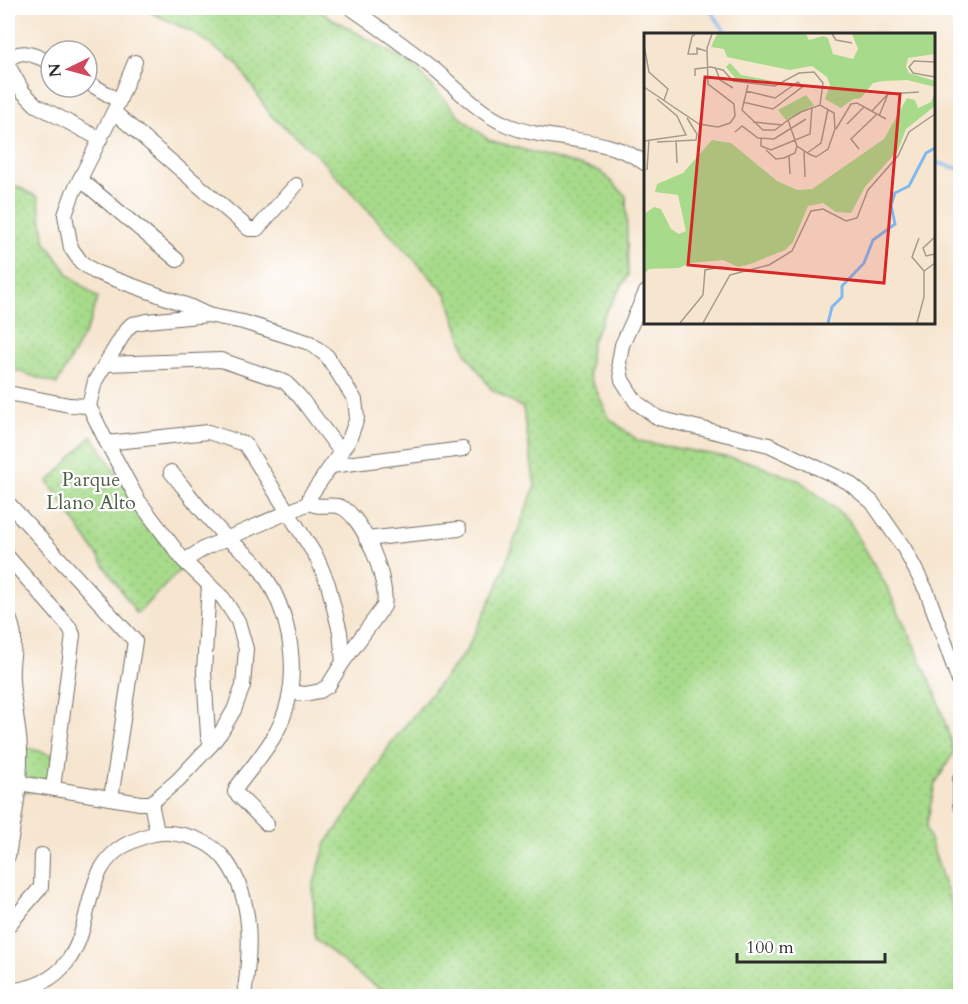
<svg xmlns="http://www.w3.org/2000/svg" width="968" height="1004" viewBox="0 0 968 1004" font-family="Cardo,serif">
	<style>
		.park { fill: url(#park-dots); stroke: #69835b; stroke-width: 1.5 }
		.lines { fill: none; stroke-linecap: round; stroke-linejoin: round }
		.stream { stroke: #80b9f1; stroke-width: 3 }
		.minor-casing { stroke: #726c64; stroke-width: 16 }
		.minor { stroke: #fff; stroke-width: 14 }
		.labels { text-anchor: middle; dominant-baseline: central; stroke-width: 4.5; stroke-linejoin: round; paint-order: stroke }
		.park-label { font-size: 20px; fill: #506048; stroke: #fff }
		.inset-river { fill: none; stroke: #80b9f1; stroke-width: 3 }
		.inset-road { fill: none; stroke: #a59b8d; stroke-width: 1.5 }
		.view { fill: #d62828; fill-opacity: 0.15; stroke: #d62828; stroke-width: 3 }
		.inset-edge { fill: none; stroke: #2b2b2b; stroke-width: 3 }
	</style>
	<defs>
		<pattern id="park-dots" width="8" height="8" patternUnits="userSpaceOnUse" patternTransform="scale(1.5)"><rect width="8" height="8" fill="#a7db8b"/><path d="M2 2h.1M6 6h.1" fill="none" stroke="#90bc78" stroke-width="1.8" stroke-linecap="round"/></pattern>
	</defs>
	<rect width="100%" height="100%" fill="#fff"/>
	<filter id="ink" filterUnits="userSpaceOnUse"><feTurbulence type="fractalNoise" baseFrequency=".0167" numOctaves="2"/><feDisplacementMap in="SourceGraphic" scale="12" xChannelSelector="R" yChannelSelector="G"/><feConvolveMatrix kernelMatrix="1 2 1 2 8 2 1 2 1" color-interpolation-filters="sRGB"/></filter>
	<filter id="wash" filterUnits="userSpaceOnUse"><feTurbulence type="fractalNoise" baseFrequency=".008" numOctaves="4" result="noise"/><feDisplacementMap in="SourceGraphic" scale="24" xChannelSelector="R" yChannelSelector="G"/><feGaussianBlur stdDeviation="1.35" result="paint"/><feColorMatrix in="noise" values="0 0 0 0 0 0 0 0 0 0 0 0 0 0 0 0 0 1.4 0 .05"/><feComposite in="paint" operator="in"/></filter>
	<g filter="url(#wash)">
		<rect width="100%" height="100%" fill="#f6e5cf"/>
		<g class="park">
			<path d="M 142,8 L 314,8 L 414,66 L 458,115 L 489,140 L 600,171 L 626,196 L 628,276 L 605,313 L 591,344 L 589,375 L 610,419 L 639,441 L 747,461 L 800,481 L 848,519 L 887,587 L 935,691 L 954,752 L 935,784 L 926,828 L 953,909 L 960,949 L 960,963 L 955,996 L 393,996 L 363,978 L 315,939 L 313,886 L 326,843 L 359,798 L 391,743 L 466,651 L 496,589 L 535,486 L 523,408 L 491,389 L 466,353 L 447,295 L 314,152 L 271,116 L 237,63 L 192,32 Z"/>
			<path d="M 8,182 L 38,197 L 45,241 L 69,275 L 98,298 L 88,327 L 57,384 L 8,368 Z"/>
			<path d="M 92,436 L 180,570 L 137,614 L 48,482 Z"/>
			<path d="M 28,748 L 53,755 L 50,789 L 10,794 L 11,756 Z"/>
		</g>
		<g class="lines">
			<g class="stream">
				<path d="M 709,8 L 727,34"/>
				<path d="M 934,162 L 960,169"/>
			</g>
		</g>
	</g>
	<g filter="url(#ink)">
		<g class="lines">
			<defs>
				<g id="minor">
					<path d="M 351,8 C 377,26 404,45 429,65 C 454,85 476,111 505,124 C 549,144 606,133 646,164"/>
					<path d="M 8,60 C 23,47 33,56 51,62"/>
					<path d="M 135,62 L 119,101 L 73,193 L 65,215 L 71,248 L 81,262 L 95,272 L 189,306 L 208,315"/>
					<path d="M 8,65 L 23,92 L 36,105 L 100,139"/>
					<path d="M 87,82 L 119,101"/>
					<path d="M 114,112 L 249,229 L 257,229 L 296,185"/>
					<path d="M 80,179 L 177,260"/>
					<path d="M 646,292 L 622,345 L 619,362 L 622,380 L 636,402 L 658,418 L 769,445 L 848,482 L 872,502 L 904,548 L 927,592 L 960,684"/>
					<path d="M 106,364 L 221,360 L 285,382 L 299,396 L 341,452"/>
					<path d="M 8,393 L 69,405 L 89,406"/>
					<path d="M 107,443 L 208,432 L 245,444 L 317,558 L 328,584 L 340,632 L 343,662 L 328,686 L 320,691 L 305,694 L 290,692"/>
					<path d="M 331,466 L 463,449"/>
					<path d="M 171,472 C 189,494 207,519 228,539 C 238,548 250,555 258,566 C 292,612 304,679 277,731 C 266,752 250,769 237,787 L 235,792 L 267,824"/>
					<path d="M 309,503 C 319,509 331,503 341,507 C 364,517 389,582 384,606 L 343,662"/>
					<path d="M 8,505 L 10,505 L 135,641 L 111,798"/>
					<path d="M 366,539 L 459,529"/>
					<path d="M 8,557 L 70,628 L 73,635 L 53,788"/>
					<path d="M 209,584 L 204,672 L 208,735 L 211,745"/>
					<path d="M 8,616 C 20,639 10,656 12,680 C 13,703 19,726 20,749 C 21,786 14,820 8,856"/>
					<path d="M 960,779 L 960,805"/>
					<path d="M 19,783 L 140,803 L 151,803 L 178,780 L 211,745 L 221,732 L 234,710 L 243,686 L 246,649 L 238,621 L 223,598 L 184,561 L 138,500 L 107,443 L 89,406 L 95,381 L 126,330 L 132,324 L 147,321 L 208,315 L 243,322 L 310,343 L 327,356 L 355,400 L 357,418 L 349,440 L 310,496 L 309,503 L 205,548 L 184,561"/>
					<path d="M 151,803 L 157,832"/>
					<path d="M 8,926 L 41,887 L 42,855"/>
					<path d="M 8,991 C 30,989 53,981 67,962 C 96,924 80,865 131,842 C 145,836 156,832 170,833 C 191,835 213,843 226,861 C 254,899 251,951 244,996"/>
				</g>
			</defs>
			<use href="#minor" class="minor-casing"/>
			<use href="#minor" class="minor"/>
		</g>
	</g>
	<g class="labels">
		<g class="park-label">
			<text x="91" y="479">Parque<tspan x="91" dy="23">Llano Alto</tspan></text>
		</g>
	</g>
	<g transform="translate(644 33)">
		<rect width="291" height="291" fill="#f6e5cf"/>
		<path d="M 73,1 L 162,1 L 165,7 L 179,3 L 184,5 L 189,21 L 209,26 L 214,16 L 208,1 L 291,1 L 291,21 L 264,25 L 262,34 L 265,40 L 291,48 L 291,54 L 263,47 L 239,48 L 229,50 L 217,65 L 209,66 L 197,75 L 181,66 L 186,52 L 183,44 L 168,33 L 146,37 L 83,24 L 80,16 L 67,14 ZM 86,30 L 97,42 L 134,49 L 92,46 L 82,34 ZM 291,59 L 291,73 L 262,96 L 254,117 L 221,154 L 207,180 L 192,179 L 179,170 L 164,173 L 149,209 L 141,217 L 106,231 L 94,234 L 79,227 L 46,230 L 35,235 L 5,236 L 0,241 L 0,181 L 10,174 L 17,176 L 27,196 L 35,201 L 42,198 L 34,162 L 11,159 L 13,151 L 39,140 L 68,107 L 87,110 L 133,148 L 153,157 L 168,156 L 240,106 L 263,65 L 271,67 L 274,75 L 287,69 ZM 162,62 L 170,72 L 142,87 L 134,77 Z" fill="#a7db8b"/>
		<path class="inset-river" d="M 184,290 L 188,274 L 198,264 L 198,253 L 220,230 L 229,207 L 251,191 L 247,172 L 251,160 L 265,153 L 282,120 L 291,115"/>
		<path class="inset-road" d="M 188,1 L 192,7 L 208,10M 51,2 L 48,3 L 44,21 L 53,21 L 53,15 L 62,18M 0,12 L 5,39 L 24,56 L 20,67M 291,29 L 270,28 L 265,34 L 269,40 L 291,44M 71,34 L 76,47 L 89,55M 51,43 L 51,36 L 67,34 L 79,37 L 89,48 L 131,53 L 155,40 L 170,39 L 179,50 L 176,72M 104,52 L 98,77 L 119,97 L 131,97 L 144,87 L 157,79 L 176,72 L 190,80 L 191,96 L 184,116 L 172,124 L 165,121 L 153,113 L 144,87M 0,54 L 55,91 L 74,94 L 86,90 L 91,83 L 90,71 L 64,51 L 63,15 L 68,1M 244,61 L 275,59M 99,69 L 129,76 L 158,54 L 154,49 L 131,65 L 102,58M 228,78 L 244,61 L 235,83M 109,89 L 139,92M 203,91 L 220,74M 192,96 L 207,71 L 213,70 L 242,86M 91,99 L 98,93 L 114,105 L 130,106 L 162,86M 117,106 L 117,113 L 127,117 L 166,101 L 168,74M 32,107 L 33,130M 0,108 L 42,102 L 33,83 L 13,66M 13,109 L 52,107 L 53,101 L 43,85M 215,116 L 207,106 L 233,81M 122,117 L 132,126 L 140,125 L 151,120 L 153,113M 160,118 L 161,144M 163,120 L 177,110 L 184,76M 145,123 L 146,141M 3,137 L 5,107M 291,204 L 279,215 L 282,223 L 291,221M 275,205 L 268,224 L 280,238 L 291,230M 36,290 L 59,262 L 61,237 L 78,234 L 98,238M 59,290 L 86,242 L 125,232 L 148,218 L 167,178 L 179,176 L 202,188 L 213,185 L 224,157 L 254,123 L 265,99 L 291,81M 273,290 L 280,264 L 280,238"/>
		<path class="view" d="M 61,44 L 256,61 L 240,250 L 44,232 Z"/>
		<rect width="291" height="291" class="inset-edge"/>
	</g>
	<rect width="968" height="1004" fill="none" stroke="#fff" stroke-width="30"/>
	<g transform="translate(69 69) rotate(265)"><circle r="28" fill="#ffffff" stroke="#aaaaaa" stroke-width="1.5"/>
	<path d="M0-4.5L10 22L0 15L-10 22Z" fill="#d1495b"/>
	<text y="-9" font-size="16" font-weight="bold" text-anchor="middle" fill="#2b2b2b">N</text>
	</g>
	<path d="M737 953v9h148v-9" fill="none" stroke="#2b2b2b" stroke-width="3"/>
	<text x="746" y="953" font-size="18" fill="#2b2b2b" stroke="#ffffff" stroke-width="4.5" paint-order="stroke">100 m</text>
</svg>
